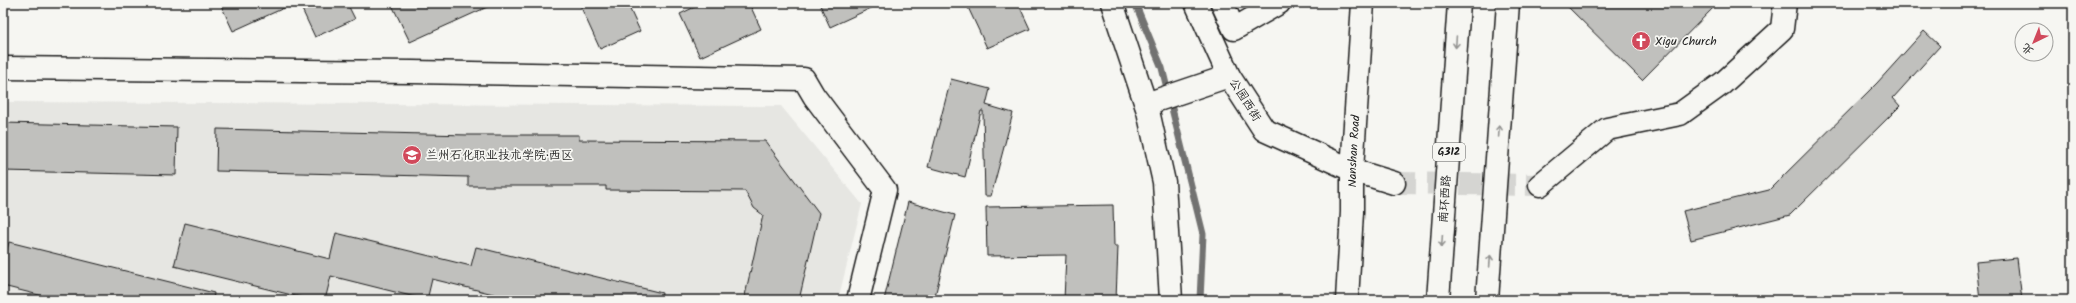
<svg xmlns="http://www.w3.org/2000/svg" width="2076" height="303" viewBox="0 0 2076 303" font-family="Kalam,'LXGW WenKai TC',sans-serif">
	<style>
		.built { fill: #e6e6e2 }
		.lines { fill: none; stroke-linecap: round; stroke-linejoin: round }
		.stream { stroke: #727271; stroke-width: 7 }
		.building { fill: #c0c0bd; stroke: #1c1c1c }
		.minor-tunnel { stroke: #d5d5d2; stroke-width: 22; stroke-dasharray: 22 11; stroke-linecap: butt }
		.minor-casing { stroke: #1c1c1c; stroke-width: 25 }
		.highway-casing { stroke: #1c1c1c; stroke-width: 25 }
		.minor { stroke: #f6f6f2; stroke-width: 22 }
		.highway { stroke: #f6f6f2; stroke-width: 22 }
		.oneway { stroke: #949492 }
		.labels { text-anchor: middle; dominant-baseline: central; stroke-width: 3.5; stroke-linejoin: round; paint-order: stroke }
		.shield { fill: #f6f6f2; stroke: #5d5d5c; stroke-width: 1 }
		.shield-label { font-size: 11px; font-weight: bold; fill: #1c1c1c }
		.poi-label { font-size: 12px; fill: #1c1c1c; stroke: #f6f6f2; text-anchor: start }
		.street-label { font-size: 12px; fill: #1c1c1c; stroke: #f6f6f2 }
	</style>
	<rect width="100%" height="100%" fill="#f6f6f2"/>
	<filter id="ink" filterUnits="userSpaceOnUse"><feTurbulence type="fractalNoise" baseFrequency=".025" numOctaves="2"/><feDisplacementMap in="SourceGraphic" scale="8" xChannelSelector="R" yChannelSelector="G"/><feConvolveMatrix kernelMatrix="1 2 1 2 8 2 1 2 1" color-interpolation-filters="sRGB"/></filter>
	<g filter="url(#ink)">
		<path class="built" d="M 3,102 L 781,106 L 862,204 L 838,300 L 3,300 Z"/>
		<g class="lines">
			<path class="stream" d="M 1135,3 L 1162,68 L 1203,234 L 1200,300"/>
		</g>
		<g class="building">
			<path d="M 220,3 L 295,3 L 233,31 Z"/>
			<path d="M 299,3 L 347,3 L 355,19 L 315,37 Z"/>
			<path d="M 391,3 L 496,3 L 410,42 Z"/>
			<path d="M 579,3 L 627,3 L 640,31 L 600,49 Z"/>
			<path d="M 703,3 L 749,3 L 761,29 L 700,57 L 680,14 Z"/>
			<path d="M 819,3 L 882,3 L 830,27 Z"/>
			<path d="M 966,3 L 1018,3 L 1030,29 L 987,48 Z"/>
			<path d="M 1564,3 L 1718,3 L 1642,80 Z"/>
			<path d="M 1924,31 L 1940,46 L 1893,98 L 1900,106 L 1790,215 L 1691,240 L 1683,211 L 1769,190 L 1877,83 Z"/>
			<path d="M 951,79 L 990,89 L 986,105 L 1013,113 L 991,196 L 985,196 L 983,111 L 981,111 L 965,177 L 928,167 Z"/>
			<path d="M 3,123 L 177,127 L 176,175 L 3,171 Z"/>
			<path d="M 217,129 L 468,135 L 579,135 L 579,140 L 765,141 L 819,213 L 799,300 L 744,300 L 763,215 L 754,208 L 745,191 L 606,190 L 606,186 L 468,186 L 468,177 L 216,171 Z"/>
			<path d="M 908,202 L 955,215 L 934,300 L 884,300 Z"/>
			<path d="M 1113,205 L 1114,246 L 1118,246 L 1116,300 L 1064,300 L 1066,255 L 987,256 L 986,207 Z"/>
			<path d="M 185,223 L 330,259 L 336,233 L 471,266 L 476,247 L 662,293 L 661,300 L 518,300 L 432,279 L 427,300 L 331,276 L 325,300 L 312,300 L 174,266 Z"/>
			<path d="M 9,242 L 214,293 L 213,300 L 59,300 L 3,286 L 3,265 Z"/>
			<path d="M 2017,258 L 2022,300 L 1980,300 L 1976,262 Z"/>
		</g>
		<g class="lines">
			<path class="minor-tunnel" d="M 1394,183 L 1540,185"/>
			<defs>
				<g id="minor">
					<path d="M 1112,3 L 1148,111 L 1164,182 L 1171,300"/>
					<path d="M 1196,3 L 1229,76 L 1264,130 L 1352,170 L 1394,183"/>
					<path d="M 1222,3 L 1234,29 L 1279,3"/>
					<path d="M 3,68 L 412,72 L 804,79 L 814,96 L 885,190 L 858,300"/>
					<path d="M 1146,104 L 1229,76"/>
					<path d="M 1540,185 L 1607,129 L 1680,114 L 1723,83 L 1782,29 L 1785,3"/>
					<path id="s1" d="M 1347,300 L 1352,212 L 1352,170 L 1363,3"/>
				</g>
				<g id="highway">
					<path d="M 1438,300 L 1459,3"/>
					<path d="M 1487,300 L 1508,3"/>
				</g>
			</defs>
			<use href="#minor" class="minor-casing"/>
			<use href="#highway" class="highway-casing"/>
			<use href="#minor" class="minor"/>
			<use href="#highway" class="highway"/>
		</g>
		<defs><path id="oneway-shaft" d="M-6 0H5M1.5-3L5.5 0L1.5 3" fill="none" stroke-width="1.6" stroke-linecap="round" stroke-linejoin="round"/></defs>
		<g class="oneway">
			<use href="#oneway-shaft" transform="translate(1456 42) rotate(94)"/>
			<use href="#oneway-shaft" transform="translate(1499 131) rotate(-86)"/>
			<use href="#oneway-shaft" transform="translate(1442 241) rotate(94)"/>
			<use href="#oneway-shaft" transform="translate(1490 261) rotate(-86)"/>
		</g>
	</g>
	<defs>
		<symbol id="church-disc" viewBox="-11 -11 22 22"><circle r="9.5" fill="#d1495b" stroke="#f6f6f2"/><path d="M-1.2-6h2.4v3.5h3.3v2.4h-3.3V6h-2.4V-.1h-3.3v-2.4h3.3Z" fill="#fff"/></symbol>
		<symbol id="university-disc" viewBox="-11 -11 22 22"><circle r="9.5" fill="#d1495b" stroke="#f6f6f2"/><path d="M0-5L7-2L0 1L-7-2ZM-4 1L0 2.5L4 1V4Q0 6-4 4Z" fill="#fff"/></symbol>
	</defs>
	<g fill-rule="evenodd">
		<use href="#church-disc" x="1630" y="30" width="22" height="22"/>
		<use href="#university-disc" x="401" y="144" width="22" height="22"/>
	</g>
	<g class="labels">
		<rect class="shield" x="1433" y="143" width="32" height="18" rx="3"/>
		<g class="shield-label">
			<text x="1449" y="152">G312</text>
		</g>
		<g class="poi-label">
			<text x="1655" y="41">Xigu Church</text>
			<text x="426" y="155">兰州石化职业技术学院·西区</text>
		</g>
		<g class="street-label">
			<text transform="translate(1245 100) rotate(58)">公园西街</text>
			<text stroke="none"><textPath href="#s1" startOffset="149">Nanshan Road</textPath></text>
			<text transform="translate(1445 199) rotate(-86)">南环西路</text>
		</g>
	</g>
	<rect width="2076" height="303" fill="none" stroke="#f6f6f2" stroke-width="16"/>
	<rect x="8" y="8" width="2060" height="287" fill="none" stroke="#1c1c1c" stroke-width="1.5" filter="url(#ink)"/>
	<g transform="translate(2034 42) rotate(223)"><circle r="19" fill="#f6f6f2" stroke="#9f9f9c"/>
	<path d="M0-3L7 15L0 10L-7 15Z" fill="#d1495b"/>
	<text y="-6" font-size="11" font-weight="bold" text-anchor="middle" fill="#1c1c1c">北</text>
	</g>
</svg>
